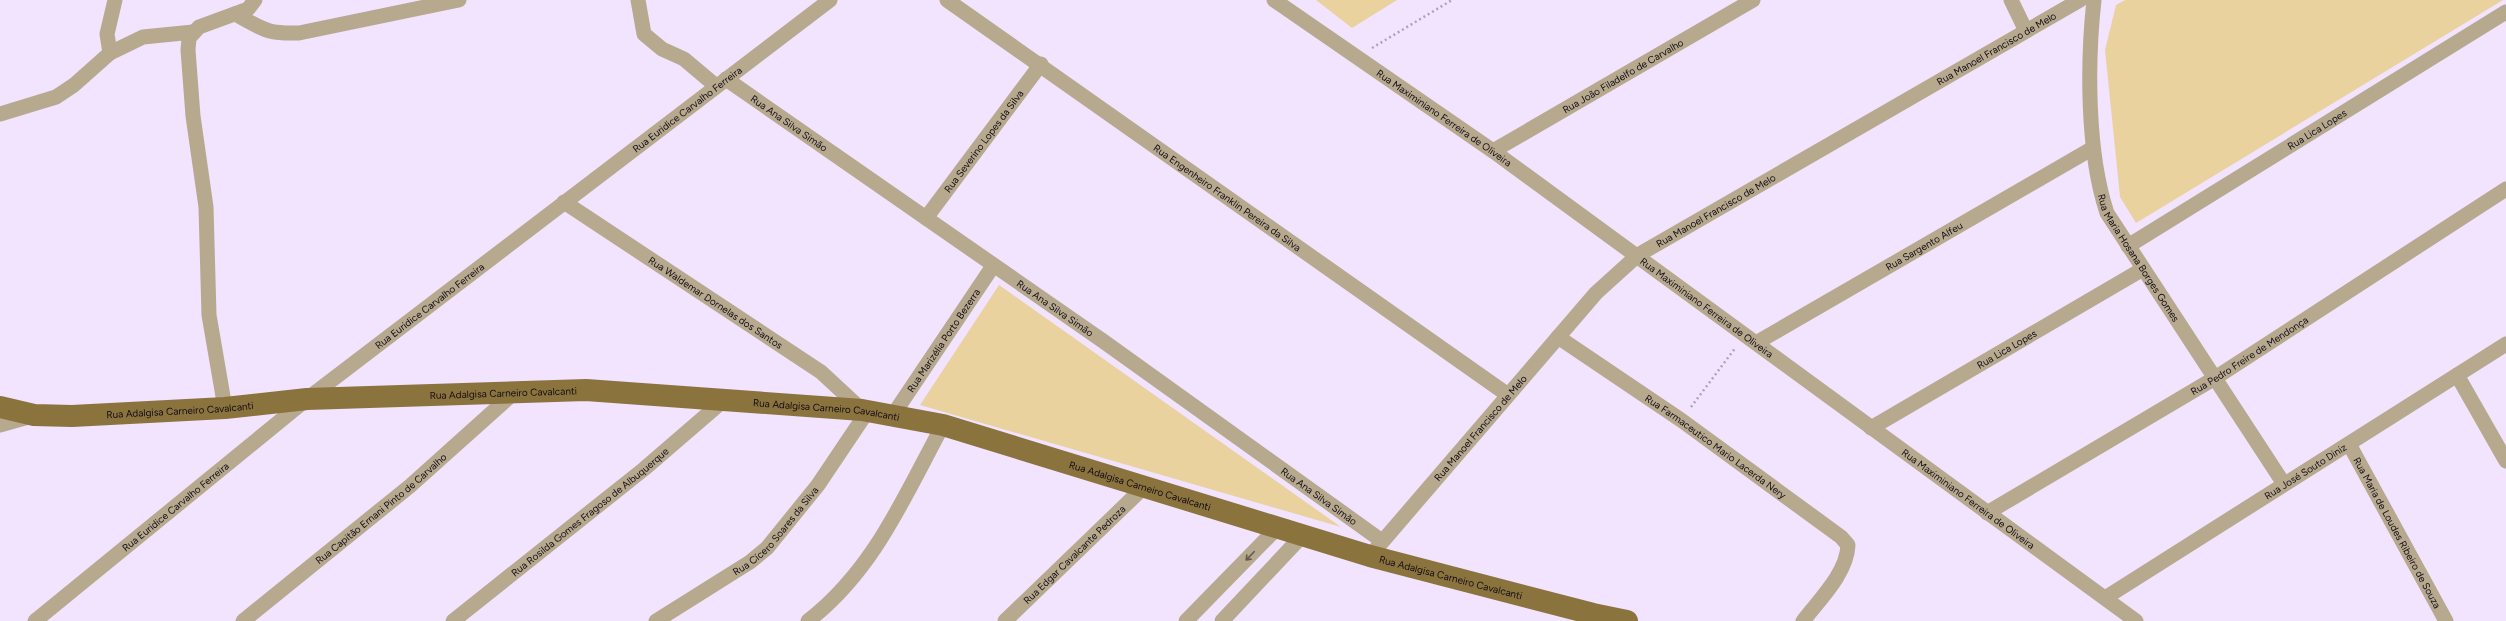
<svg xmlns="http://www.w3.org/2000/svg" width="2506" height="621" viewBox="0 0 2506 621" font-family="Figtree,sans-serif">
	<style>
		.green { fill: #ead29f }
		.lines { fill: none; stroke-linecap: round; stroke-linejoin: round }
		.path { stroke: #aea2b8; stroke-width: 2.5; stroke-dasharray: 2 3; stroke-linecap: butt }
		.minor { stroke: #b7a98e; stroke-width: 15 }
		.primary { stroke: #8b733e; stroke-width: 22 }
		.oneway { stroke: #645a52 }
		.labels { text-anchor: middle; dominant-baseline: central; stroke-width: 3; stroke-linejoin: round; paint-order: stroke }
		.street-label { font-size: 10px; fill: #120b16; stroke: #f2e3fe }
	</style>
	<rect width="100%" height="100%" fill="#f2e3fe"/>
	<g class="green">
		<path d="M 1316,0 L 1397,0 L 1352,28 Z"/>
		<path d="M 2125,0 L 2503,0 L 2136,223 L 2120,197 L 2105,50 L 2116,5 Z"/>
		<path d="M 999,285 L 1341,527 L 920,405 Z"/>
	</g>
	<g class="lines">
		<g class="path">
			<path d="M 1372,48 L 1452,0"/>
			<path d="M 1691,407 L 1736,347"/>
		</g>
		<g class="minor">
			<path d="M 638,0 L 644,34 L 662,49 L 684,59 L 716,86"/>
			<path id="s1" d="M 947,0 L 1508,395"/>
			<path id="s2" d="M 1274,0 L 1493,151 L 2136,621"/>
			<path d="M 2011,0 L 2026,31"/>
			<path id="s3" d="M 2094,0 C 2087,64 2087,153 2107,213 L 2284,484"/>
			<path d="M 235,14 C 263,29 266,34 299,33 L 459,0"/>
			<path d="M 110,53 L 107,34 L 115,0"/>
			<path id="s4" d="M 726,79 L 1103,341 L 1382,541"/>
			<path d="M 0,114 L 56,97 L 74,85 L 110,53 L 143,37 L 193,32"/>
			<path id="s5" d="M 1493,151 L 1753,0"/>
			<path id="s6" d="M 564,202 L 821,372 L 862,410"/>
			<path id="s7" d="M 926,218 L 1041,64"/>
			<path id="s8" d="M 2128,246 L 2506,12"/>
			<path id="s9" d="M 1558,337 L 1681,420 L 1841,537 L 1848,545 C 1847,573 1820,599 1803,621"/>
			<path id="s10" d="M 1756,343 L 2093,148"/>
			<path d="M 2457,375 L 2506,461"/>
			<path d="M 225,408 L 209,315 L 206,207 L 193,116 L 188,50 L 189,38 L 199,27 L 248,9 L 255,0"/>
			<path id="s11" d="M 893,415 L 993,266"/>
			<path d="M 0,425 L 32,416"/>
			<path id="s12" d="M 1871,428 L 2143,269"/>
			<path id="s13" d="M 2349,444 L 2446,621"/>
			<path id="s14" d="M 1987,513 L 2215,378 L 2506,189"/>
			<path id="s15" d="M 1370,556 L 1596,293 L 1638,255 L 2080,0"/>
			<path id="s16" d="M 2105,598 L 2506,344"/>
			<path id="s17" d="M 35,621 L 307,399 L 830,0"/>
			<path id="s18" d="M 243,621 L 410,486 L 516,391"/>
			<path id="s19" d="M 453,621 L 644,469 L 724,400"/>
			<path id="s20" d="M 656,621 L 750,562 L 767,548 L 818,485 L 867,412"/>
			<path d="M 808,621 C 874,570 904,497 943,425"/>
			<path id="s21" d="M 1005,621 L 1143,488"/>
			<path d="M 1186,621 L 1277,528"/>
			<path d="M 1222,621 L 1302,536"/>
		</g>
		<path class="primary" id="s22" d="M 0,407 L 34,415 L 72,416 L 225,408 L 307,399 L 586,390 L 862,410 L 943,425 L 1370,556 L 1593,614 L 1627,621"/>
	</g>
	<defs><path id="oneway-shaft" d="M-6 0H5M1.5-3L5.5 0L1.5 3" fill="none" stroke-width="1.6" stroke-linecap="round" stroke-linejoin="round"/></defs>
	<use class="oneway" href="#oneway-shaft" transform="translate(1250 556) rotate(134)"/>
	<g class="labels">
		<g class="street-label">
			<text stroke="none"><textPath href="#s15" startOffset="817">Rua Manoel Francisco de Melo</textPath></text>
			<text stroke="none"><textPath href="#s5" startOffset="150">Rua João Filadelfo de Carvalho</textPath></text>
			<text stroke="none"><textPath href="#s17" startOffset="829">Rua Euridice Carvalho Ferreira</textPath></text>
			<text stroke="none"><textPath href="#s2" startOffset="207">Rua Maximiniano Ferreira de Oliveira</textPath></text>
			<text stroke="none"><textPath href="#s4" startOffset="77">Rua Ana Silva Simão</textPath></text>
			<text stroke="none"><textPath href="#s8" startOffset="222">Rua Lica Lopes</textPath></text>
			<text stroke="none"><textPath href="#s7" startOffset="96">Rua Severino Lopes da Silva</textPath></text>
			<text stroke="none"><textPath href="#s1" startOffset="343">Rua Engenheiro Franklin Pereira da Silva</textPath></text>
			<text stroke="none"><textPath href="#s15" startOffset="493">Rua Manoel Francisco de Melo</textPath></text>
			<text stroke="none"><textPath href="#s10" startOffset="194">Rua Sargento Alfeu</textPath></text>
			<text stroke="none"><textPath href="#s3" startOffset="269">Rua Maria Hosana Borges Gomes</textPath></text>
			<text stroke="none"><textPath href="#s6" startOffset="182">Rua Waldemar Dornelas dos Santos</textPath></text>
			<text stroke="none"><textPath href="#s17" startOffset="505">Rua Euridice Carvalho Ferreira</textPath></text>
			<text stroke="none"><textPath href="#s2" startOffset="531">Rua Maximiniano Ferreira de Oliveira</textPath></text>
			<text stroke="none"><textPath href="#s4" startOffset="401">Rua Ana Silva Simão</textPath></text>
			<text stroke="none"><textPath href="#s11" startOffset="90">Rua Marizélia Porto Bezerra</textPath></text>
			<text stroke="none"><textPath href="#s12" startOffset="157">Rua Lica Lopes</textPath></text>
			<text stroke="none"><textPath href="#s14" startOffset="306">Rua Pedro Freire de Mendonça</textPath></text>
			<text stroke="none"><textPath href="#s22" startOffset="505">Rua Adalgisa Carneiro Cavalcanti</textPath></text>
			<text stroke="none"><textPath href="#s22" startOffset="829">Rua Adalgisa Carneiro Cavalcanti</textPath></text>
			<text stroke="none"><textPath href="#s22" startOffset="181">Rua Adalgisa Carneiro Cavalcanti</textPath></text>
			<text stroke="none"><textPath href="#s15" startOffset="169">Rua Manoel Francisco de Melo</textPath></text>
			<text stroke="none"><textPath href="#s9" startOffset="192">Rua Farmaceutico Mario Lacerda Nery</textPath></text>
			<text stroke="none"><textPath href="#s16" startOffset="237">Rua José Souto Diniz</textPath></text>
			<text stroke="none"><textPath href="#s22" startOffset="1153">Rua Adalgisa Carneiro Cavalcanti</textPath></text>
			<text stroke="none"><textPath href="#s4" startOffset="725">Rua Ana Silva Simão</textPath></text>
			<text stroke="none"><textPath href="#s2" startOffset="855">Rua Maximiniano Ferreira de Oliveira</textPath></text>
			<text stroke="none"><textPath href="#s17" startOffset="181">Rua Euridice Carvalho Ferreira</textPath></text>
			<text stroke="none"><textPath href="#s18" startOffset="178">Rua Capitão Ernani Pinto de Carvalho</textPath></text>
			<text stroke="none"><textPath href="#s19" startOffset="175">Rua Rosilda Gomes Fragoso de Albuquerque</textPath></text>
			<text stroke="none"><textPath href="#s20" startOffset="151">Rua Cícero Soares da Silva</textPath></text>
			<text stroke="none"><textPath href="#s13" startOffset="101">Rua Maria de Loudes Ribeiro de Souza</textPath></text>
			<text stroke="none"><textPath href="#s21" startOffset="96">Rua Edgar Cavalcante Pedroza</textPath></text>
			<text stroke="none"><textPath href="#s22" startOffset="1477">Rua Adalgisa Carneiro Cavalcanti</textPath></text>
		</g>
	</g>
</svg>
